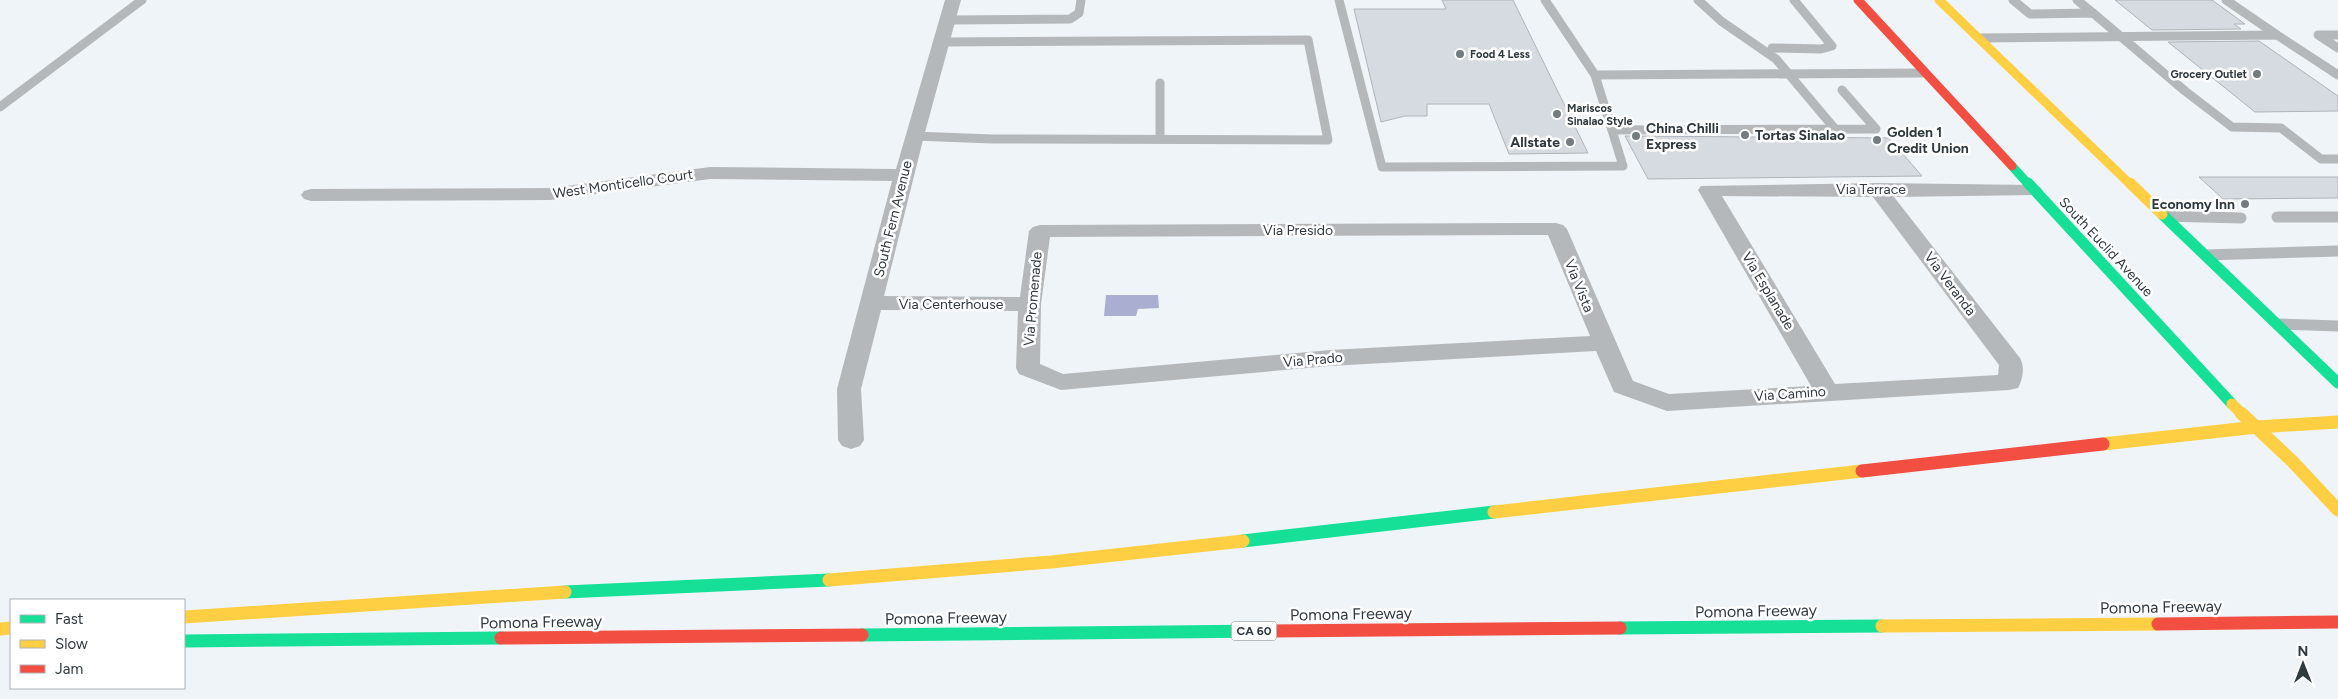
<svg xmlns="http://www.w3.org/2000/svg" width="2338" height="699" viewBox="0 0 2338 699" font-family="Figtree,sans-serif">
	<style>
		.water { fill: #aaafd1 }
		.building { fill: #d6dbe1; stroke: #aeb4b9 }
		.lines { fill: none; stroke-linecap: round; stroke-linejoin: round }
		.lane-far1 { stroke: #b4b8ba; stroke-width: 9 }
		.lane { stroke: #b4b8ba; stroke-width: 11 }
		.street { fill: #b4b8ba; fill-rule: evenodd }
		.fast-far2 { stroke: #16e098; stroke-width: 9 }
		.fast-far1 { stroke: #16e098; stroke-width: 11 }
		.fast { stroke: #16e098; stroke-width: 13 }
		.slow-far2 { stroke: #ffcf43; stroke-width: 9 }
		.slow-far1 { stroke: #ffcf43; stroke-width: 11 }
		.slow { stroke: #ffcf43; stroke-width: 13 }
		.jam-far1 { stroke: #f24e42; stroke-width: 9 }
		.jam { stroke: #f24e42; stroke-width: 13 }
		.poi-dot { fill: #727b80; stroke: #fff; stroke-width: 2 }
		.labels { text-anchor: middle; dominant-baseline: central; stroke-width: 5; stroke-linejoin: round; paint-order: stroke }
		.far-poi-label { font-size: 11px; font-weight: bold; fill: #2f3a40; stroke: #fff; text-anchor: start }
		.shield { fill: #fff; stroke: #6d7579; stroke-width: 1 }
		.shield-label { font-size: 12px; font-weight: bold; fill: #2f3a40 }
		.poi-label { font-size: 14px; font-weight: bold; fill: #2f3a40; stroke: #fff; text-anchor: start }
		.street-label { font-size: 14px; fill: #2f3a40; stroke: #fff }
		.near-street-label { font-size: 16px; fill: #2f3a40; stroke: #fff }
	</style>
	<rect width="100%" height="100%" fill="#eff4f8"/>
	<path class="water" d="M 1106,295 L 1158,295 L 1159,308 L 1138,309 L 1136,316 L 1104,316 Z"/>
	<g class="building">
		<path d="M 1442,0 L 1513,0 L 1588,153 L 1509,154 L 1489,104 L 1427,104 L 1427,116 L 1405,116 L 1381,122 L 1354,9 L 1446,9 Z"/>
		<path d="M 2115,0 L 2212,0 L 2245,24 L 2234,24 L 2241,29 L 2152,30 Z"/>
		<path d="M 2259,41 L 2338,96 L 2338,111 L 2255,112 L 2168,42 Z"/>
		<path d="M 1625,136 L 1889,138 L 1922,176 L 1648,179 Z"/>
		<path d="M 2199,177 L 2338,177 L 2338,198 L 2223,199 Z"/>
	</g>
	<g class="lines">
		<g class="lane-far1">
			<path d="M 1339,0 L 1382,167 L 1623,166 L 1595,75 L 1923,73"/>
			<path d="M 1545,0 L 1595,75"/>
			<path d="M 1698,0 L 1721,21 L 1776,59 L 1835,129"/>
			<path d="M 2013,0 L 2030,14 L 2093,13 L 2185,91 L 2232,127 L 2281,128 L 2321,159 L 2338,159"/>
			<path d="M 2077,0 L 2093,13"/>
			<path d="M 2226,0 L 2277,35"/>
			<path d="M 948,20 L 1070,19 L 1079,13 L 1081,0"/>
			<path d="M 2338,35 L 2318,35 L 2338,48"/>
			<path d="M 1979,38 L 2277,35 L 2338,75"/>
			<path d="M 1772,48 L 1821,49 L 1832,46 L 1794,0"/>
			<path d="M 1160,83 L 1160,139"/>
			<path d="M 0,107 L 142,0"/>
			<path d="M 1612,130 L 1876,129 L 1842,90"/>
			<path d="M 914,136 L 992,139 L 1328,140 L 1308,40 L 942,42"/>
		</g>
		<g class="lane">
			<path d="M 2164,216 L 2241,218"/>
			<path d="M 2277,217 L 2338,217"/>
			<path d="M 2205,255 L 2338,251"/>
			<path d="M 2277,324 L 2338,326"/>
		</g>
		<path class="street" d="M 945,0 L 961,0 L 924,136 L 884,296 L 1020,297 L 1029,231 L 1033,227 L 1040,225 L 1556,223 L 1563,225 L 1567,229 L 1633,381 L 1669,394 L 1811,386 L 1698,190 L 1701,186 L 1878,183 L 2033,185 L 2040,187 L 2043,191 L 2040,195 L 1894,197 L 2020,358 C 2025,367 2023,379 2018,388 L 2009,390 L 1667,411 L 1614,392 L 1596,351 L 1330,366 L 1061,390 L 1019,374 L 1016,368 L 1018,311 L 881,310 L 861,389 L 864,440 L 860,446 L 851,449 L 842,446 L 838,440 L 837,389 L 892,181 L 710,179 L 551,200 L 311,201 L 304,199 L 301,195 L 304,191 L 311,189 L 551,188 L 710,167 L 896,169 ZM 1722,196 L 1873,197 L 1999,365 L 1998,375 L 1835,384 ZM 1548,235 L 1590,336 L 1330,350 L 1063,374 L 1040,364 L 1041,304 L 1050,237 Z"/>
		<path class="fast-far2" d="M 2012,166 L 2029,185"/>
		<g class="fast-far1">
			<path d="M 2028,183 L 2232,404"/>
			<path d="M 2162,214 L 2338,383"/>
		</g>
		<g class="fast">
			<path d="M 1243,541 L 1494,512"/>
			<path d="M 565,592 L 829,580"/>
			<path d="M 1620,628 L 1882,626"/>
			<path d="M 862,635 L 1268,631"/>
			<path d="M 184,641 L 501,638"/>
		</g>
		<path class="slow-far2" d="M 1939,0 L 2131,185"/>
		<g class="slow-far1">
			<path d="M 2130,183 L 2162,214"/>
			<path d="M 2232,404 L 2242,414"/>
		</g>
		<g class="slow">
			<path d="M 2241,413 L 2293,462 L 2338,510"/>
			<path d="M 2103,444 L 2257,427 L 2338,422"/>
			<path d="M 1494,512 L 1862,471"/>
			<path d="M 829,580 L 1051,562 L 1243,541"/>
			<path d="M 184,617 L 565,592"/>
			<path d="M 1882,626 L 2158,624"/>
			<path d="M 0,629 L 11,628"/>
		</g>
		<path class="jam-far1" d="M 1858,0 L 2012,166"/>
		<g class="jam">
			<path d="M 1862,471 L 2103,444"/>
			<path d="M 2158,624 L 2338,622"/>
			<path d="M 1268,631 L 1620,628"/>
			<path d="M 501,638 L 862,635"/>
		</g>
	</g>
	<g class="poi-dot">
		<circle cx="1460" cy="54" r="5"/>
		<circle cx="2257" cy="74" r="5"/>
		<circle cx="1557" cy="114" r="5"/>
		<circle cx="1745" cy="135" r="5"/>
		<circle cx="1636" cy="136" r="5"/>
		<circle cx="1877" cy="140" r="5"/>
		<circle cx="1570" cy="142" r="5"/>
		<circle cx="2245" cy="204" r="5"/>
	</g>
	<g class="labels">
		<g class="far-poi-label">
			<text x="1470" y="54">Food 4 Less</text>
			<text x="2247" y="74" text-anchor="end">Grocery Outlet</text>
			<text x="1567" y="108">Mariscos<tspan x="1567" dy="13">Sinalao Style</tspan></text>
		</g>
		<rect class="shield" x="1231.5" y="621.5" width="45" height="19" rx="4"/>
		<g class="shield-label">
			<text x="1254" y="631">CA 60</text>
		</g>
		<g class="poi-label">
			<text x="1646" y="128">China Chilli<tspan x="1646" dy="16">Express</tspan></text>
			<text x="1887" y="132">Golden 1<tspan x="1887" dy="16">Credit Union</tspan></text>
			<text x="1755" y="135">Tortas Sinalao</text>
			<text x="1560" y="142" text-anchor="end">Allstate</text>
			<text x="2235" y="204" text-anchor="end">Economy Inn</text>
		</g>
		<g class="street-label">
			<text transform="translate(623 184) rotate(-8)">West Monticello Court</text>
			<text x="1871" y="189">Via Terrace</text>
			<text transform="translate(893 219) rotate(-76)">South Fern Avenue</text>
			<text x="1298" y="230">Via Presido</text>
			<text transform="translate(2106 247) rotate(47)">South Euclid Avenue</text>
			<text transform="translate(1950 284) rotate(53)">Via Veranda</text>
			<text transform="translate(1579 286) rotate(68)">Via Vista</text>
			<text transform="translate(1768 291) rotate(59)">Via Esplanade</text>
			<text transform="translate(1033 299) rotate(-85)">Via Promenade</text>
			<text x="951" y="304">Via Centerhouse</text>
			<text transform="translate(1313 360) rotate(-5)">Via Prado</text>
			<text transform="translate(1790 394) rotate(-4)">Via Camino</text>
		</g>
		<g class="near-street-label">
			<text transform="translate(2161 607) rotate(-1)">Pomona Freeway</text>
			<text transform="translate(1756 611) rotate(-1)">Pomona Freeway</text>
			<text transform="translate(1351 614) rotate(-1)">Pomona Freeway</text>
			<text transform="translate(946 618) rotate(-1)">Pomona Freeway</text>
			<text transform="translate(541 622) rotate(-1)">Pomona Freeway</text>
		</g>
	</g>
	<rect x="10" y="599" width="175" height="90" fill="#ffffff" stroke="#acb0b3"/>
	<rect x="20" y="615" width="25" height="8" fill="#16e098" stroke="#acb0b3"/>
	<text x="55" y="624" font-size="15" fill="#2f3a40">Fast</text>
	<rect x="20" y="640" width="25" height="8" fill="#ffcf43" stroke="#acb0b3"/>
	<text x="55" y="649" font-size="15" fill="#2f3a40">Slow</text>
	<rect x="20" y="665" width="25" height="8" fill="#f24e42" stroke="#acb0b3"/>
	<text x="55" y="674" font-size="15" fill="#2f3a40">Jam</text>
	<g transform="translate(2303 664)" stroke="#ffffff" stroke-width="4" paint-order="stroke">
	<path d="M0-4L9 19L0 12L-9 19Z" fill="#2f3a40"/>
	<text y="-8" font-size="14" font-weight="bold" text-anchor="middle" fill="#2f3a40">N</text>
	</g>
</svg>
